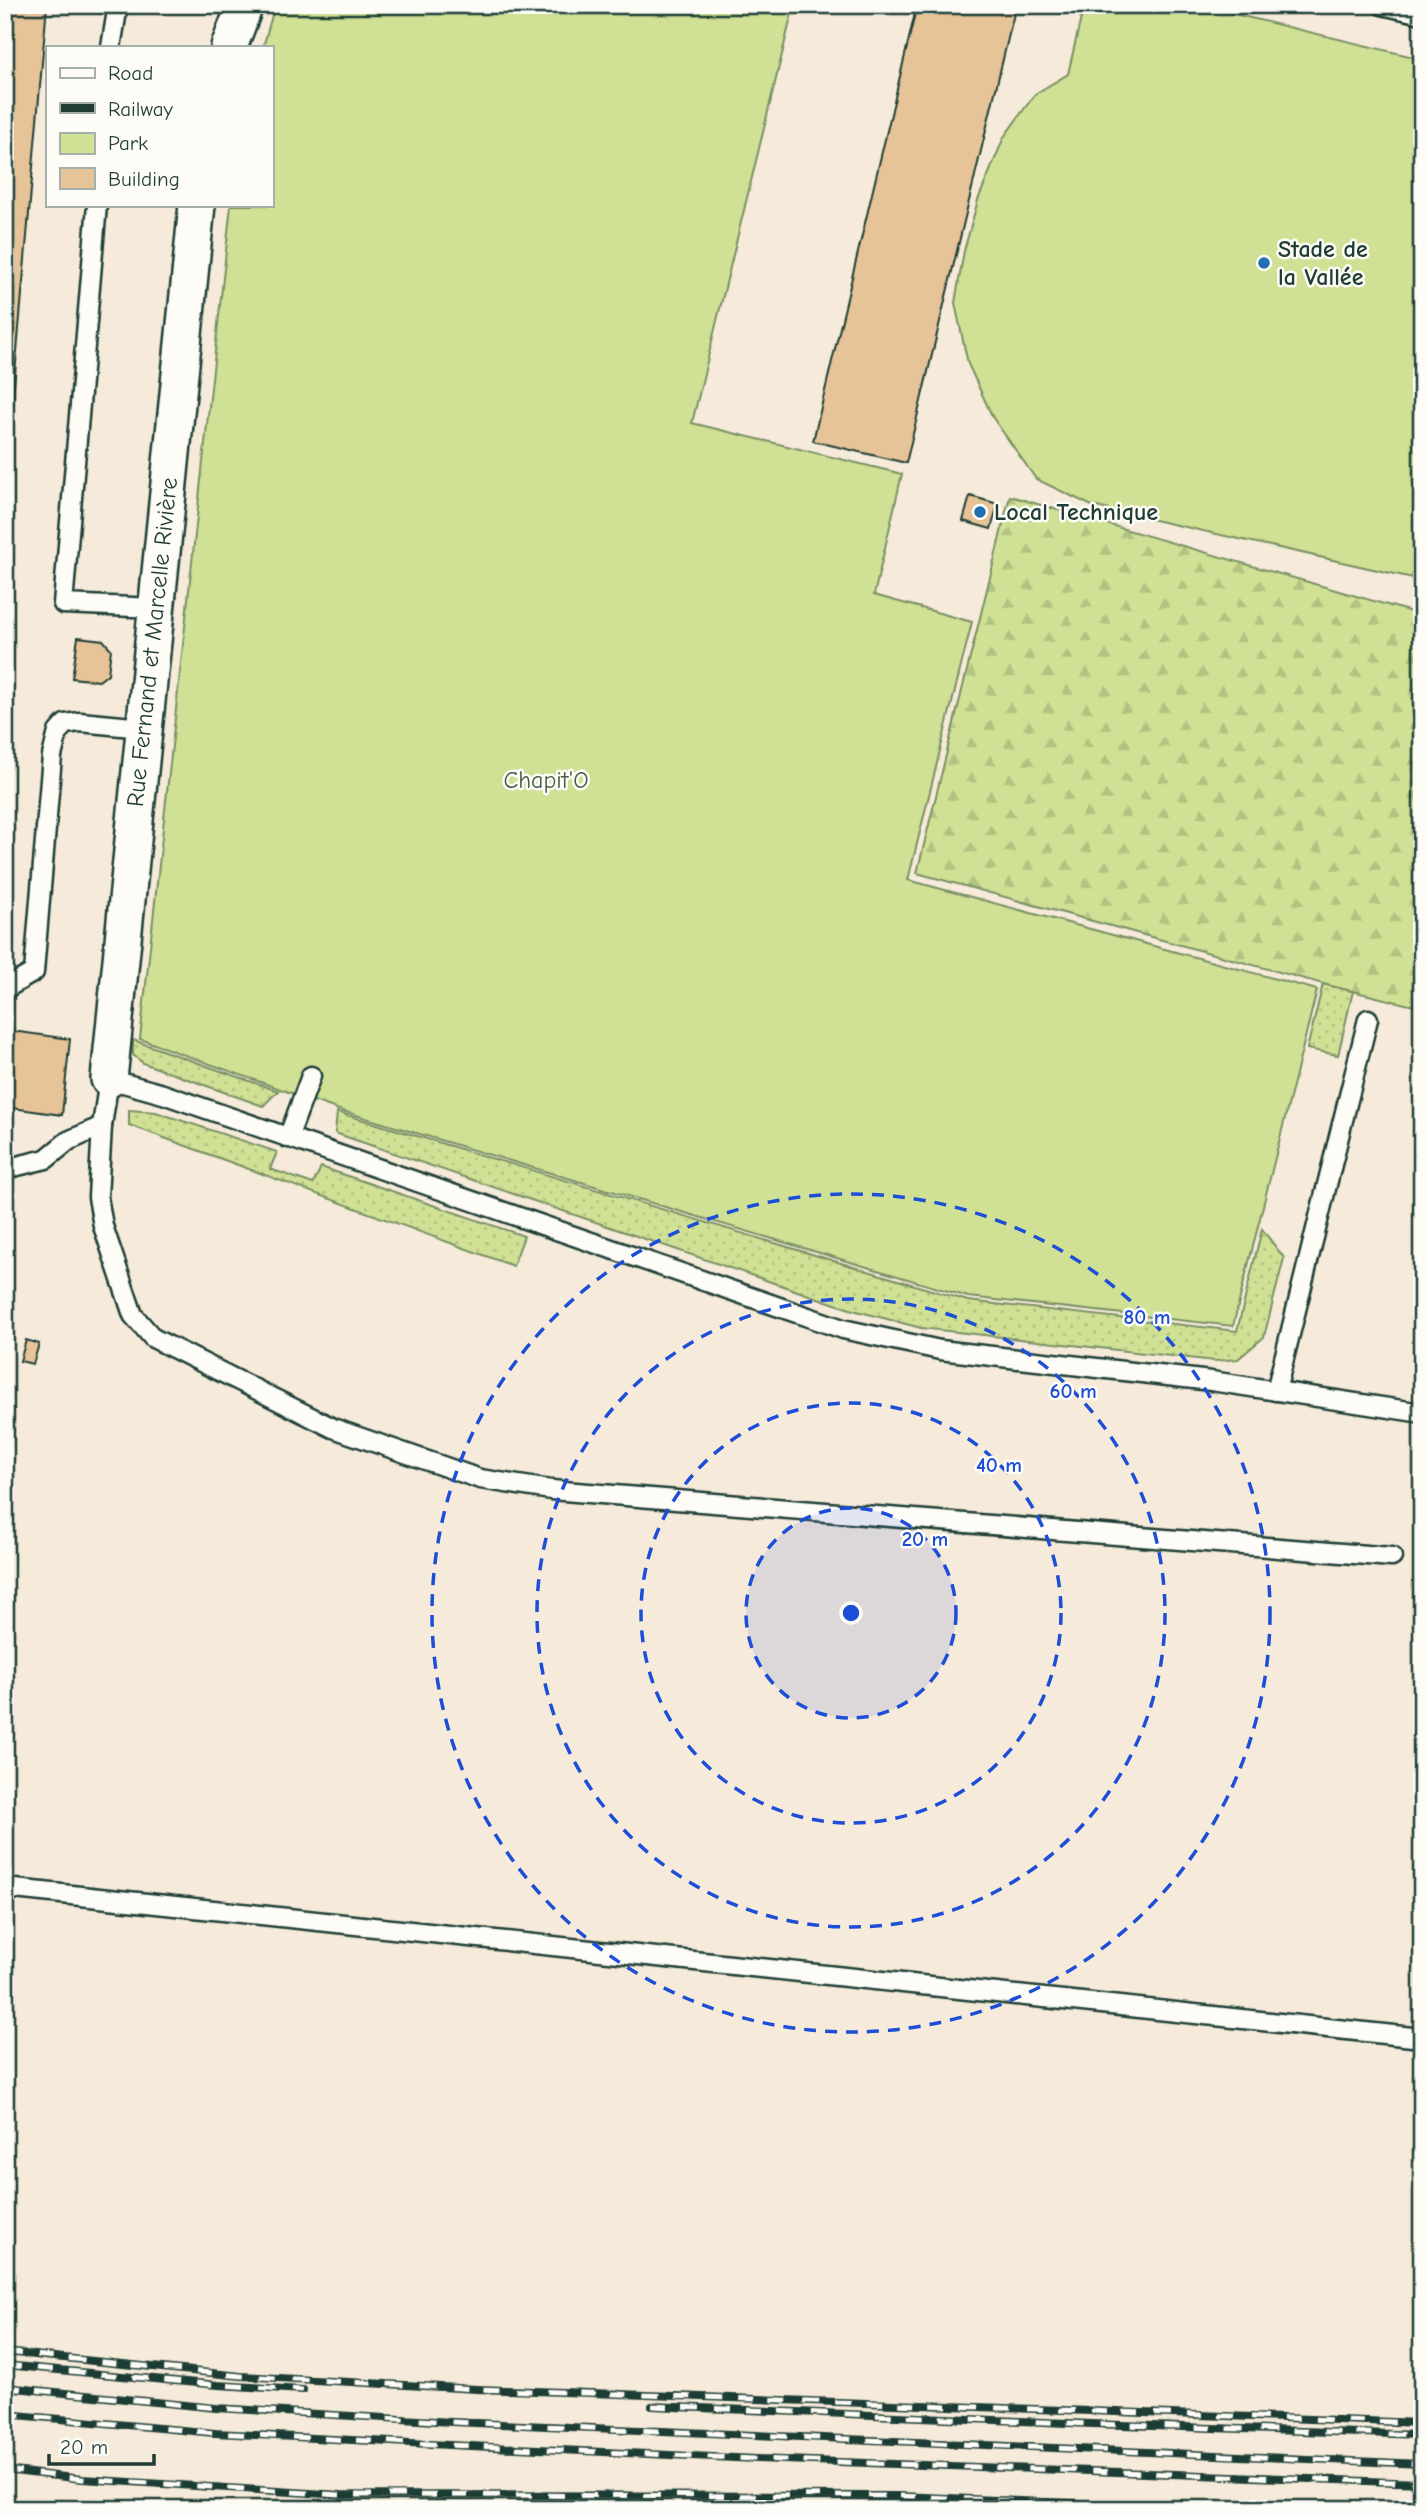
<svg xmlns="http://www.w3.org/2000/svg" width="1427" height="2514" viewBox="0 0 1427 2514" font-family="'Comic Neue',sans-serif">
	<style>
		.grass { fill: url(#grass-dots); stroke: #788f64; stroke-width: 2 }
		.forest { fill: url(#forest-firs); stroke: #788f64; stroke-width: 2 }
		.green { fill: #d0e195; stroke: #788f64; stroke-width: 2 }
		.building { fill: #e7c498; stroke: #1f3d34; stroke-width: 2 }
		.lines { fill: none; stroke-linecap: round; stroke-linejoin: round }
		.lane-casing { stroke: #1f3d34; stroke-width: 23 }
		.street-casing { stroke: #1f3d34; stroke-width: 40 }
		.lane { stroke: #fdfcf7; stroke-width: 18 }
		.street { stroke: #fdfcf7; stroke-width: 35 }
		.rail-casing { stroke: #1f3d34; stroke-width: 8 }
		.rail { stroke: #fdfcf7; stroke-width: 5; stroke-dasharray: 16; stroke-linecap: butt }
		.ring { fill: none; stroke: #1d4ed8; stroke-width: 3.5; stroke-dasharray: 12 9 }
		.poi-dot { fill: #1f6fb2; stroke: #fdfcf7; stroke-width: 2.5 }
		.labels { text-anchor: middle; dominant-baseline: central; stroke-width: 5; stroke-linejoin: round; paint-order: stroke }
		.poi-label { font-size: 24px; font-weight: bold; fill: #1f3d34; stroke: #fdfcf7; text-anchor: start }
		.street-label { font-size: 24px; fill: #1f3d34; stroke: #fdfcf7 }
		.park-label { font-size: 24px; fill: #425e47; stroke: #fdfcf7 }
		.centre { fill: #1d4ed8; stroke: #fdfcf7; stroke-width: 3.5 }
		.ring-label { font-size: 21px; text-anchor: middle; font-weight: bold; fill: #1d4ed8; stroke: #fdfcf7; stroke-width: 5; stroke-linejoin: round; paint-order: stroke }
	</style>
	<defs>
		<pattern id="grass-dots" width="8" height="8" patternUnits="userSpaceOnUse" patternTransform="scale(1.75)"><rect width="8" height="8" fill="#d0e195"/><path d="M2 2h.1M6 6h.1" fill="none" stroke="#b2c281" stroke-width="1.8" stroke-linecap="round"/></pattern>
		<pattern id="forest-firs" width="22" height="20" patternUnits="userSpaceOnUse" patternTransform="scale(1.75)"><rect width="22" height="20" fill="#d0e195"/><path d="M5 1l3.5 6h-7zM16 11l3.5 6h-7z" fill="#b2c281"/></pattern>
	</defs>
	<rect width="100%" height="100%" fill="#f6ebda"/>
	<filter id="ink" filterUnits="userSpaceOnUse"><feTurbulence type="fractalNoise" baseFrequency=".0143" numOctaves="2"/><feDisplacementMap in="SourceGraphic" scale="14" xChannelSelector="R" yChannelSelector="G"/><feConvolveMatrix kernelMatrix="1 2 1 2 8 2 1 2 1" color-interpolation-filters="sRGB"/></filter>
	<g filter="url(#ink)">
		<g class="grass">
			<path d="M 1323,984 L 1353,991 L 1338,1055 L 1307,1049 Z"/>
			<path d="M 133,1040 L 278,1091 L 263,1106 L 143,1063 L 133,1055 Z"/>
			<path d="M 129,1110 L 156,1112 L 277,1152 L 270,1169 L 313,1184 L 321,1167 L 524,1236 L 513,1266 L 129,1125 Z"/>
			<path d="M 337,1112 L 968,1301 L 1237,1331 L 1262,1229 L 1284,1258 L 1264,1337 L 1238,1359 L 1215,1361 L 921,1328 L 853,1310 L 335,1133 Z"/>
		</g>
		<path class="forest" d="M 1010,496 L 1422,615 L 1422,1008 L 1323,984 L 917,873 Z"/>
		<g class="green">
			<path d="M 275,5 L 794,5 L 692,423 L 902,474 L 874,595 L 972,622 L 908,880 L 1317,990 L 1233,1326 L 968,1297 L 339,1110 L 140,1039 L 231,205 L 271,205 L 271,47 L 263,47 Z"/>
			<path d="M 1084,5 L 1196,5 L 1422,59 L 1422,580 L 1092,506 L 1036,479 L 993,418 L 968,364 L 955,303 L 964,251 L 978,200 L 1004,137 L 1035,94 L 1068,74 Z"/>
		</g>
		<g class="building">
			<path d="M 5,5 L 47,5 L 5,490 Z"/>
			<path d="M 917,5 L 1016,5 L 906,463 L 813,441 Z"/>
			<path d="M 970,496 L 998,504 L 991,529 L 963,521 Z"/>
			<path d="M 78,637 L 103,640 L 111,649 L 108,674 L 99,681 L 72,678 Z"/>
			<path d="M 5,1030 L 70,1039 L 62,1115 L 5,1107 Z"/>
			<path d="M 26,1340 L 39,1344 L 33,1364 L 20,1361 Z"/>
		</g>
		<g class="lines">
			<defs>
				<g id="lane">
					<path d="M 1382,5 L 1422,14"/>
					<path d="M 111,47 L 118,5"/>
					<path d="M 97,205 L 63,604 L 156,608"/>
					<path d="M 5,989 L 34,972 L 52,756 L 58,732 L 65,724 L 80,722 L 143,728"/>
					<path d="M 288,1138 L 311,1076"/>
					<path d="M 5,1169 L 46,1159 L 68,1141 L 102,1126"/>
					<path d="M 1276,1391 L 1368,1019"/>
					<path d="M 1392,1557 L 551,1490 L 480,1479 L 333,1428 L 153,1338 L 133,1315 L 103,1226 L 98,1197 L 102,1126 L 109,1079 L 163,1094 L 843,1329 L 940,1350 L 1211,1381 L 1422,1413"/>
					<path d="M 5,1888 L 1422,2038"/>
				</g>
				<g id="street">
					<path d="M 229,47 L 245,5"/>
					<path d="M 109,1079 L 197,205"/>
				</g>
			</defs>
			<use href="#lane" class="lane-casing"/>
			<use href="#street" class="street-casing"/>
			<use href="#lane" class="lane"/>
			<use href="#street" class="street"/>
			<defs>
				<g id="rail">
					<path d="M 5,2352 L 241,2376 L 477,2389 L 1422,2423"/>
					<path d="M 5,2365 L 218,2385 L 303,2390"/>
					<path d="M 5,2387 L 216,2408 L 452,2422 L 1422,2464"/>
					<path d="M 652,2406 L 1092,2424 L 1422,2435"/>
					<path d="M 5,2414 L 215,2433 L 449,2445 L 757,2459 L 1422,2483"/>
					<path d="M 5,2470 L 82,2479 L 341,2495 L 900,2496 L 1213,2509"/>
				</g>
			</defs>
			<use href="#rail" class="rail-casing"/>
			<use href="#rail" class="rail"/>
		</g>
	</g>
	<circle cx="851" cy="1613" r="105" fill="#1d4ed8" fill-opacity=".12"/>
	<g class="ring">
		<circle cx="851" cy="1613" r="105"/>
		<circle cx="851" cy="1613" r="210"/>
		<circle cx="851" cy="1613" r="314"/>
		<circle cx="851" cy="1613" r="419"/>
	</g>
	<g class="poi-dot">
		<circle cx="1264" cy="263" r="7"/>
		<circle cx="980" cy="512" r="7"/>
	</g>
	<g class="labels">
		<g class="poi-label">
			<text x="1278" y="249">Stade de<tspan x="1278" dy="28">la Vallée</tspan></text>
			<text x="994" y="512">Local Technique</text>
		</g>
		<g class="street-label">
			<text transform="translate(152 642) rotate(-84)">Rue Fernand et Marcelle Rivière</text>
		</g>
		<g class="park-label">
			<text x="546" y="780">Chapit'O</text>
		</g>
	</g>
	<circle cx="851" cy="1613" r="10" class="centre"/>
	<g class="ring-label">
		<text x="1147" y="1324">80 m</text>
		<text x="1073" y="1398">60 m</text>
		<text x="999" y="1472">40 m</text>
		<text x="925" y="1546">20 m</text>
	</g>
	<rect width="1427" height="2514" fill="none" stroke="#fdfcf7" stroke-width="28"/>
	<rect x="14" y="14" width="1399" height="2486" fill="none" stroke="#1f3d34" stroke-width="2.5" filter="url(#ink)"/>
	<rect x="46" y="46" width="228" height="161" fill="#fdfcf7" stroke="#a4b0a9" stroke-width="2"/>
	<rect x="60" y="68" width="35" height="10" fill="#fdfcf7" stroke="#a4b0a9" stroke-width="2"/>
	<text x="108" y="80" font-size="21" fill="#1f3d34">Road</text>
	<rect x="60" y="103" width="35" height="10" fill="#1f3d34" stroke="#a4b0a9" stroke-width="2"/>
	<text x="108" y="116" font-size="21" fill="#1f3d34">Railway</text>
	<rect x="60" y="133" width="35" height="21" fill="#d0e195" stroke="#a4b0a9" stroke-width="2"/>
	<text x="108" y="150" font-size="21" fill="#1f3d34">Park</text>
	<rect x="60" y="168" width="35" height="21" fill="#e7c498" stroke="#a4b0a9" stroke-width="2"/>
	<text x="108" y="186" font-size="21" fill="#1f3d34">Building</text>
	<path d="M49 2454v10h105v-10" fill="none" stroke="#1f3d34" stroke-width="3.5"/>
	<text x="60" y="2454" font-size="21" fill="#1f3d34" stroke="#fdfcf7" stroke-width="5" paint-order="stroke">20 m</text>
</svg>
